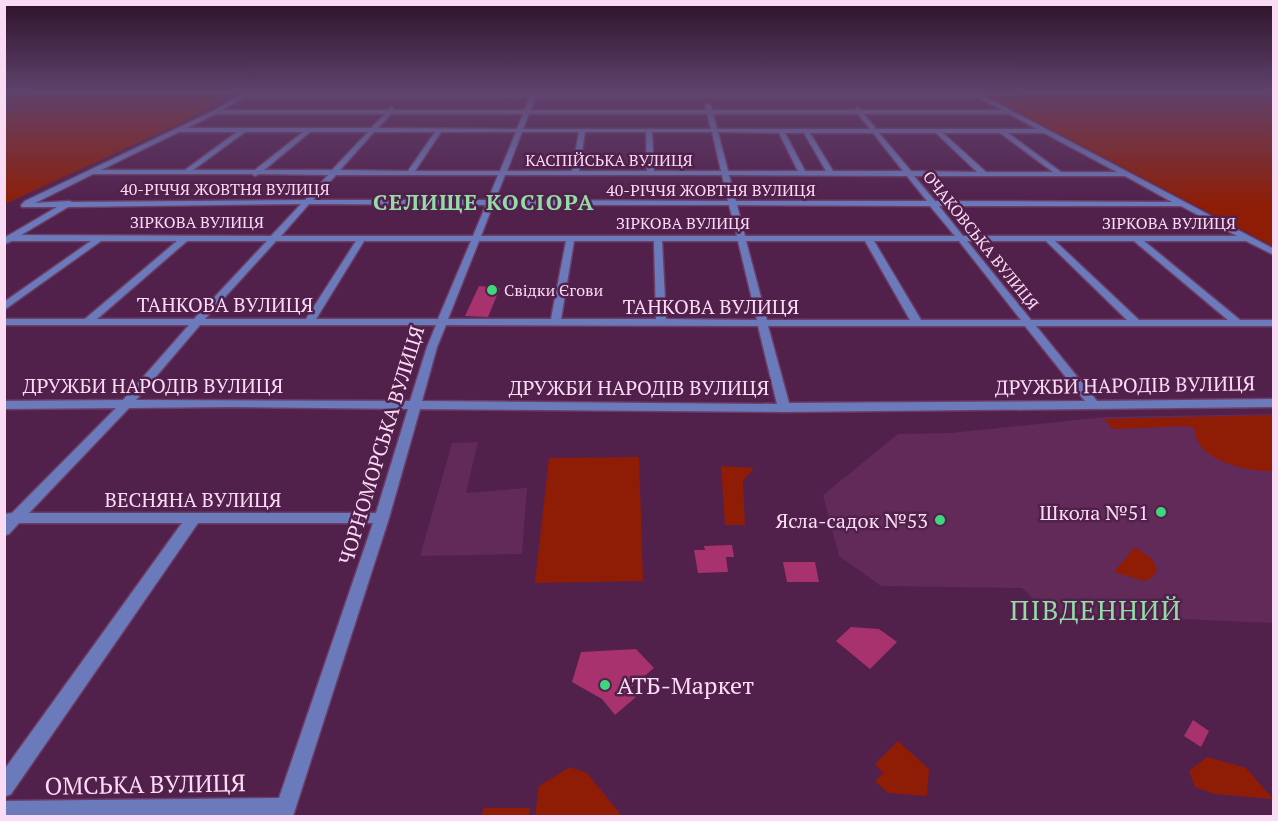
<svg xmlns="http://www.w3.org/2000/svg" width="1278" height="821" viewBox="0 0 1278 821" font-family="'PT Serif',serif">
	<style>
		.built { fill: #612a59 }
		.green { fill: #8f1d05 }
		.building { fill: #a7326e }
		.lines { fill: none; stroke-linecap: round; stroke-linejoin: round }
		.minor-casing { stroke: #6c3e66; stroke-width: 3 }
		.minor { fill: #6b7abb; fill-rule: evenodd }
		.poi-dot { fill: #3ed77d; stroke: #51204b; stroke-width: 2 }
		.labels { text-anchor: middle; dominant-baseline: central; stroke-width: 5; stroke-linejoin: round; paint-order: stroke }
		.far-street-label { font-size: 16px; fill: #fadbf4; stroke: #51204b }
		.far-poi-label { font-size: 16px; fill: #fadbf4; stroke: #51204b; text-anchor: start }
		.street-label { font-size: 20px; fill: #fadbf4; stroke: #51204b }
		.poi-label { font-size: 20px; fill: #fadbf4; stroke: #51204b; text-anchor: end }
		.far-district-label { font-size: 22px; font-weight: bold; letter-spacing: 1.5px; fill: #94dba8; stroke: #51204b }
		.near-poi-label { font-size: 24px; fill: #fadbf4; stroke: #51204b; text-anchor: start }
		.near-street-label { font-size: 24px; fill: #fadbf4; stroke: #51204b }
		.near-quarter-label { font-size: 27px; letter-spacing: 1.5px; fill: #94dba8; stroke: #51204b }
	</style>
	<rect width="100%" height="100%" fill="#51204b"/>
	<g class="built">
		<path d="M 1273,414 L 1273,623 L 1047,613 L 1022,588 L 881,586 L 839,556 L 823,495 L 898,434 L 951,433 L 1105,417 Z"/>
		<path d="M 478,442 L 466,493 L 527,488 L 522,554 L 420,556 L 452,443 Z"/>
	</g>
	<g class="green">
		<path d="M 33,92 L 234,92 L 185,121 L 5,204 L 5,111 L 17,106 L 5,102 L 5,98 Z"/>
		<path d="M 980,92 L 1273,92 L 1273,246 Z"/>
		<path d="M 1273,415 L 1273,471 C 1249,472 1195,461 1195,429 L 1186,426 L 1113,429 L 1104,419 Z"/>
		<path d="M 639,457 L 643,581 L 535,583 L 549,458 Z"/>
		<path d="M 721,466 L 754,468 L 743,481 L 745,525 L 725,525 Z"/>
		<path d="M 1135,547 L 1152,559 L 1157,570 L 1153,577 L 1144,581 L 1114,572 Z"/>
		<path d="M 898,741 L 929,769 L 927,796 L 888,793 L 875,781 L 883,773 L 875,764 Z"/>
		<path d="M 1207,757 L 1246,768 L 1273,799 L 1214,794 L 1195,787 L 1189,771 Z"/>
		<path d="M 570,767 L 587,773 L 622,816 L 535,816 L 539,786 Z"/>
		<path d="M 483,808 L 530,808 L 529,816 L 482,816 Z"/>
	</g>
	<g class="building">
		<path d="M 479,286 L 500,288 L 488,317 L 465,316 Z"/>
		<path d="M 732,545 L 734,557 L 726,557 L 728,572 L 698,573 L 694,550 L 705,550 L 704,546 Z"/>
		<path d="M 783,562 L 815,562 L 819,582 L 787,582 Z"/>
		<path d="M 851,627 L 879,629 L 897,642 L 870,669 L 836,641 Z"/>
		<path d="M 636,649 L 654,668 L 629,689 L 636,697 L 615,715 L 602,699 L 572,682 L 581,652 Z"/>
		<path d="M 1193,720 L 1209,731 L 1201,747 L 1184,736 Z"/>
	</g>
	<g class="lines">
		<defs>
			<path id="minor" d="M 245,92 L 976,92 L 1274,249 L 1274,255 L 1246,241 L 1144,241 L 1240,320 L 1274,320 L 1274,326 L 1036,326 L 1097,401 L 1274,399 L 1274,407 L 784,412 L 420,409 L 389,518 L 293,816 L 4,816 L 4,801 L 279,798 L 373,523 L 198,523 L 11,794 L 4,797 L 4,770 L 182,523 L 19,523 L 9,534 L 4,535 L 6,514 L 12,513 L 116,408 L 4,409 L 4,401 L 123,400 L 189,325 L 4,325 L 4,319 L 85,319 L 177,241 L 101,241 L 4,310 L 4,302 L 91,241 L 12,241 L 4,244 L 4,238 L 57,207 L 22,207 L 21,205 L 25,201 L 213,111 ZM 245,97 L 530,97 L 525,110 L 394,110 L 392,107 L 388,110 L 222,110 ZM 536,97 L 977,97 L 1002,110 L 861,110 L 857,107 L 855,110 L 712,110 L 711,105 L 708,103 L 705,105 L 706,110 L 530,110 ZM 216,114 L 385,114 L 371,128 L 187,128 ZM 391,114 L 523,114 L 517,129 L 378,128 ZM 529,114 L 707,114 L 711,129 L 523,129 ZM 713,114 L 858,114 L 870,129 L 717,129 ZM 864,114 L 1009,114 L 1037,129 L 876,129 ZM 179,132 L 237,132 L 185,170 L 101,170 ZM 245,132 L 303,132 L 255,170 L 193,170 ZM 310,132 L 368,132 L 332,170 L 264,170 ZM 374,132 L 435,132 L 408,171 L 340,170 ZM 441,132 L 516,132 L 500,171 L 415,171 ZM 522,132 L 579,132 L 572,171 L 507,171 ZM 585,132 L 646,132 L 647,171 L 579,171 ZM 652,132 L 712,132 L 721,171 L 654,171 ZM 718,132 L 779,133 L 798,171 L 728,171 ZM 785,133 L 804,133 L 826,171 L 805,171 ZM 810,133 L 873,133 L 903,171 L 833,171 ZM 879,133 L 936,133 L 977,172 L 911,171 ZM 943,133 L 1000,133 L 1053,172 L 986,172 ZM 1008,133 L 1044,133 L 1117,172 L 1061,172 ZM 93,174 L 252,174 L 255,176 L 259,174 L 328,175 L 305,200 L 72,202 L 69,201 L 35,203 ZM 336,175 L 498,175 L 488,200 L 313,200 ZM 505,175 L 722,175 L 728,201 L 495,200 ZM 729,175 L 907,176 L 927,201 L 736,201 ZM 914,176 L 1125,176 L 1172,202 L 935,201 ZM 301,204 L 271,236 L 21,235 L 68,207 ZM 309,204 L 486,205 L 473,236 L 281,236 ZM 493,205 L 729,205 L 737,236 L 481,236 ZM 737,205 L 930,206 L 955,236 L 745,236 ZM 939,206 L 1181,206 L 1237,236 L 963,236 ZM 187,241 L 267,241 L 194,319 L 97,319 ZM 276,241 L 356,241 L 306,319 L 205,319 ZM 364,241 L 471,241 L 438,319 L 316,319 ZM 479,241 L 566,241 L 551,319 L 448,319 ZM 574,241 L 654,241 L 656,319 L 561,319 ZM 662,241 L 738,241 L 757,320 L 666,319 ZM 746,241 L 865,241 L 910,320 L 767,320 ZM 874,241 L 959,241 L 1021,320 L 921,320 ZM 967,241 L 1046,241 L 1127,320 L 1031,320 ZM 1055,241 L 1134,241 L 1228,320 L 1139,320 ZM 200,325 L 436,325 L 427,347 L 410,401 L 136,400 ZM 446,325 L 758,326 L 777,404 L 422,401 L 437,347 ZM 768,326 L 1025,326 L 1085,401 L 789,403 ZM 230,407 L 408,409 L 376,513 L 29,513 L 129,408 Z"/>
		</defs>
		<use href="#minor" class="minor-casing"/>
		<use href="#minor" class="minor"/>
	</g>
	<linearGradient id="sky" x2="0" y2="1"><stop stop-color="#2d1229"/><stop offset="0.44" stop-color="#5f426c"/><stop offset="1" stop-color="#5f426c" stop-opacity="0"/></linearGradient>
	<rect width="1278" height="207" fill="url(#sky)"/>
	<g class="poi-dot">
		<circle cx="492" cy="290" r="6"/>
		<circle cx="1161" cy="512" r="6"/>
		<circle cx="940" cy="520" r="6"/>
		<circle cx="605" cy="685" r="6"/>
	</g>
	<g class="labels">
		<g class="far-street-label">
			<text x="609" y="160">КАСПІЙСЬКА ВУЛИЦЯ</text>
			<text x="225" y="189">40-РІЧЧЯ ЖОВТНЯ ВУЛИЦЯ</text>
			<text x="711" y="190">40-РІЧЧЯ ЖОВТНЯ ВУЛИЦЯ</text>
			<text x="197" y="222">ЗІРКОВА ВУЛИЦЯ</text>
			<text x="683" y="223">ЗІРКОВА ВУЛИЦЯ</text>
			<text x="1169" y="223">ЗІРКОВА ВУЛИЦЯ</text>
			<text transform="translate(981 240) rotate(51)">ОЧАКОВСЬКА ВУЛИЦЯ</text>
		</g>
		<g class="far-poi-label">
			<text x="504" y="290">Свідки Єгови</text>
		</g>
		<g class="street-label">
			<text x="225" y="304">ТАНКОВА ВУЛИЦЯ</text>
			<text x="711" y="306">ТАНКОВА ВУЛИЦЯ</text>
			<text x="153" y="385">ДРУЖБИ НАРОДІВ ВУЛИЦЯ</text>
			<text transform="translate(1125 385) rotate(-1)">ДРУЖБИ НАРОДІВ ВУЛИЦЯ</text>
			<text x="639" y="387">ДРУЖБИ НАРОДІВ ВУЛИЦЯ</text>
			<text transform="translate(381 445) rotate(-73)">ЧОРНОМОРСЬКА ВУЛИЦЯ</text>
			<text x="193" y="499">ВЕСНЯНА ВУЛИЦЯ</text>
		</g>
		<g class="poi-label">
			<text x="1149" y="512">Школа №51</text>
			<text x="928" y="520">Ясла-садок №53</text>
		</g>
		<g class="far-district-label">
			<text x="484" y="201">СЕЛИЩЕ КОСІОРА</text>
		</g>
		<g class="near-poi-label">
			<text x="617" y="685">АТБ-Маркет</text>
		</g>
		<g class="near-street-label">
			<text transform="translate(145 784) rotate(-1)">ОМСЬКА ВУЛИЦЯ</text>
		</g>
		<g class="near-quarter-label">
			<text x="1096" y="610">ПІВДЕННИЙ</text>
		</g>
	</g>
	<rect width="1278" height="821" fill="none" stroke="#fadbf4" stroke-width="12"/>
</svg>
